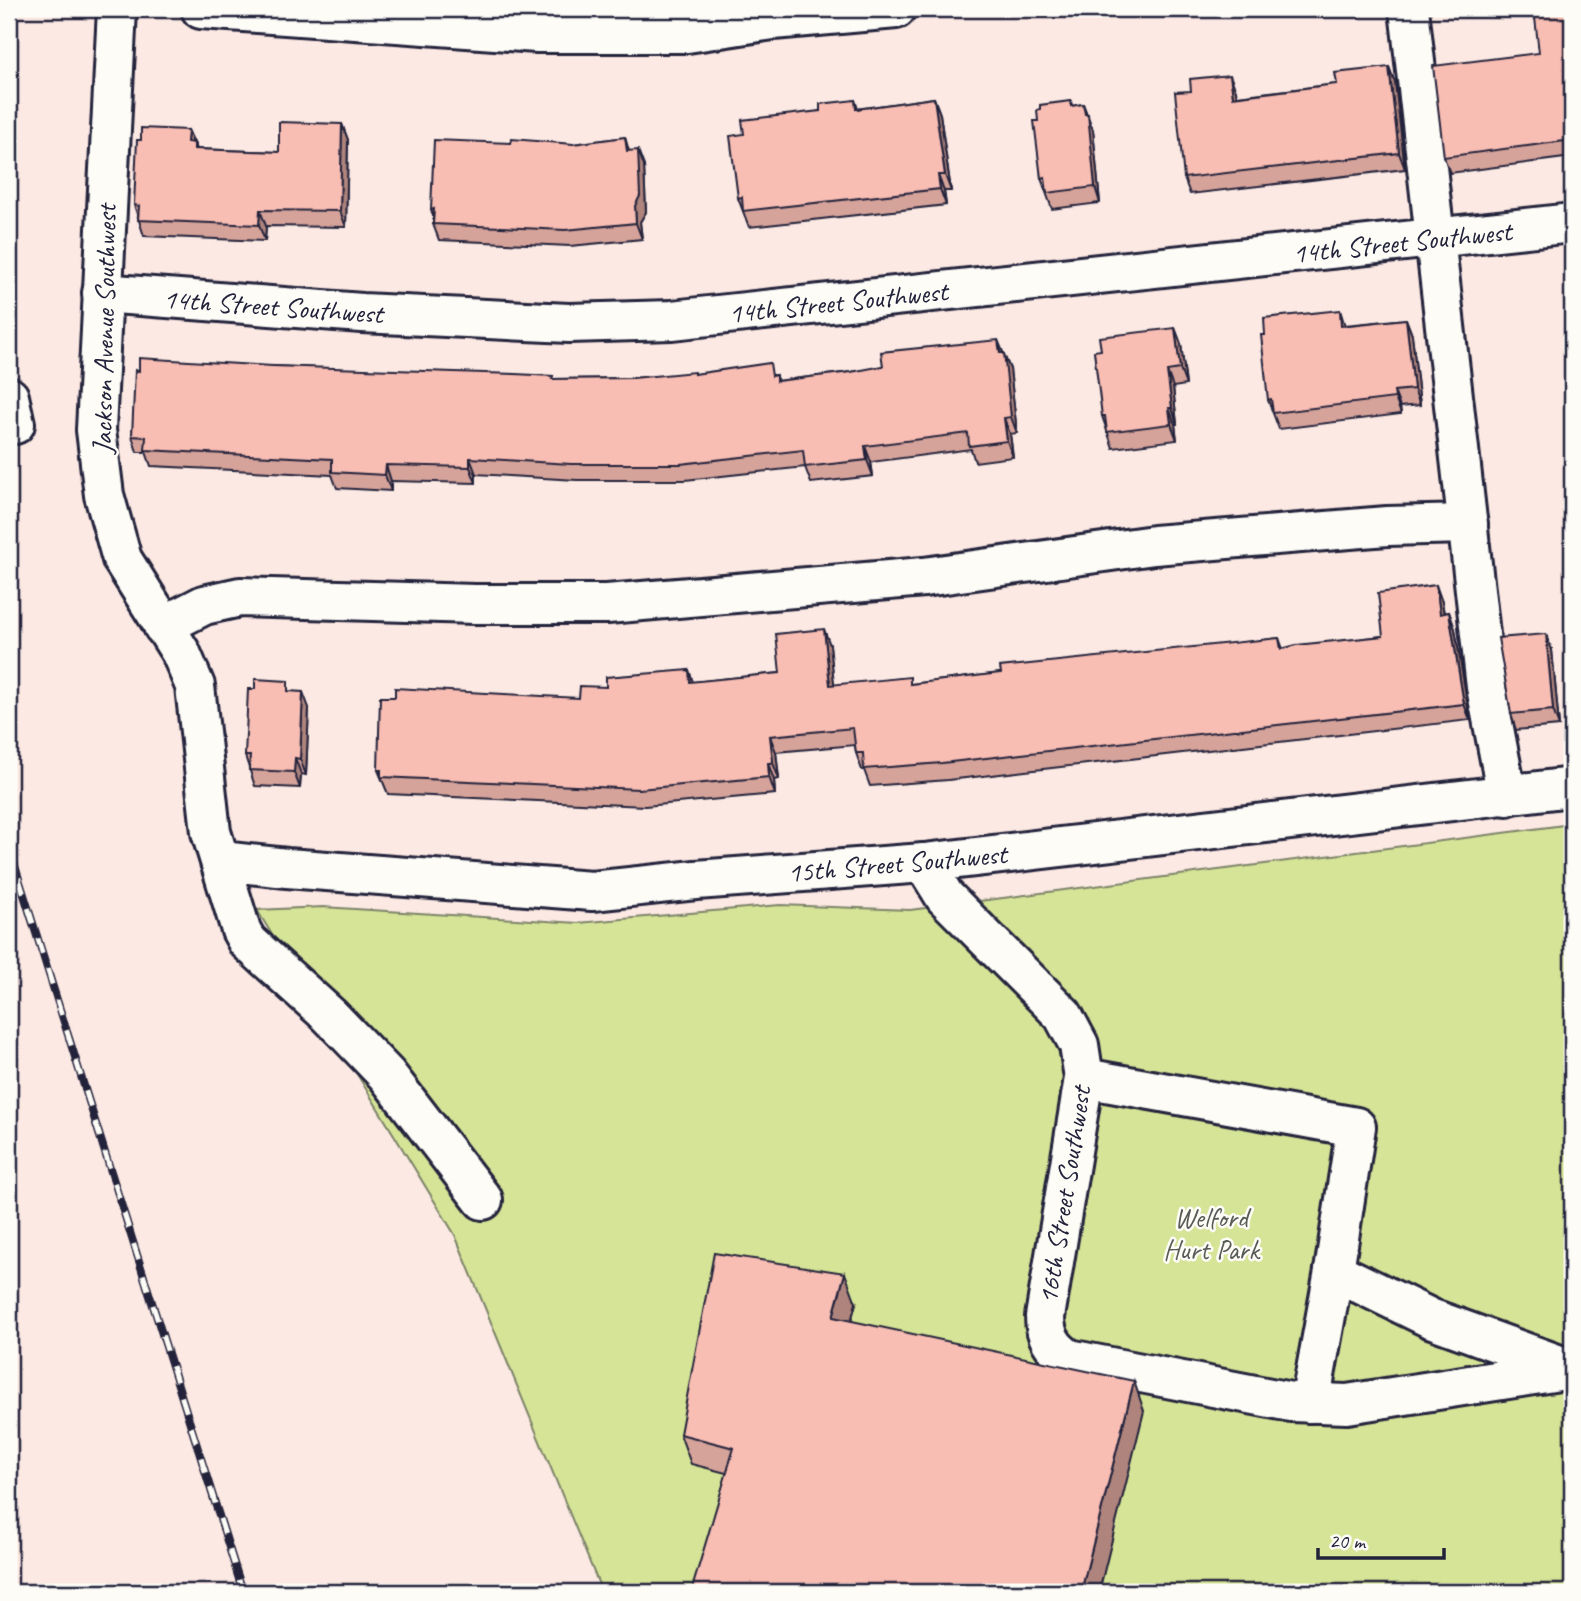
<svg xmlns="http://www.w3.org/2000/svg" width="1581" height="1601" viewBox="0 0 1581 1601" font-family="Caveat,sans-serif">
	<style>
		.green { fill: #d6e497; stroke: #7c8369; stroke-width: 2 }
		.lines { fill: none; stroke-linecap: round; stroke-linejoin: round }
		.minor-casing { stroke: #22223b; stroke-width: 44 }
		.minor { stroke: #fdfcf7; stroke-width: 38 }
		.rail-casing { stroke: #22223b; stroke-width: 8 }
		.rail { stroke: #fdfcf7; stroke-width: 5; stroke-dasharray: 16; stroke-linecap: butt }
		.wall { fill: #d5a39a; stroke: #22223b; stroke-width: 2 }
		.shaded-wall { fill: #ae847d; stroke: #22223b; stroke-width: 2 }
		.building { fill: #f8bdb3; stroke: #22223b; stroke-width: 2 }
		.labels { text-anchor: middle; dominant-baseline: central; stroke-width: 5; stroke-linejoin: round; paint-order: stroke }
		.street-label { font-size: 28px; fill: #22223b; stroke: #fdfcf7 }
		.park-label { font-size: 28px; fill: #585c57; stroke: #fdfcf7 }
	</style>
	<rect width="100%" height="100%" fill="#fce9e3"/>
	<filter id="ink" filterUnits="userSpaceOnUse"><feTurbulence type="fractalNoise" baseFrequency=".0143" numOctaves="2"/><feDisplacementMap in="SourceGraphic" scale="14" xChannelSelector="R" yChannelSelector="G"/><feConvolveMatrix kernelMatrix="1 2 1 2 8 2 1 2 1" color-interpolation-filters="sRGB"/></filter>
	<g filter="url(#ink)">
		<path class="green" d="M 1572,824 L 1572,1592 L 602,1592 L 455,1235 L 257,910 L 323,907 L 578,923 L 780,905 L 910,910 Z"/>
		<g class="lines">
			<defs>
				<g id="minor">
					<path d="M 117,9 L 96,430 L 104,495 L 122,559 L 181,653 L 195,686 L 211,832 L 241,930 L 247,941 L 330,1016 L 387,1075 L 483,1200"/>
					<path d="M 201,9 L 537,33 L 687,33 L 773,20 L 896,9"/>
					<path d="M 1409,9 L 1486,687 L 1507,796"/>
					<path d="M 102,293 L 362,313 L 569,323 L 672,320 L 1572,223"/>
					<path d="M 9,397 L 15,424"/>
					<path d="M 163,626 L 204,605 L 240,597 L 475,604 L 607,604 L 924,577 L 1154,545 L 1387,526 L 1468,524"/>
					<path d="M 221,861 L 287,868 L 592,891 L 696,880 L 924,863 L 1572,787"/>
					<path d="M 924,863 L 945,897 L 1063,1015 L 1079,1045 L 1084,1078 L 1045,1317 C 1045,1336 1053,1349 1069,1359 L 1291,1402 L 1347,1404 L 1572,1369"/>
					<path d="M 1084,1078 L 1356,1127 L 1334,1271 L 1310,1403"/>
					<path d="M 1334,1271 L 1430,1318 L 1568,1368"/>
				</g>
			</defs>
			<use href="#minor" class="minor-casing"/>
			<use href="#minor" class="minor"/>
			<defs>
				<path id="rail" d="M 9,847 L 243,1592"/>
			</defs>
			<use href="#rail" class="rail-casing"/>
			<use href="#rail" class="rail"/>
		</g>
		<g class="wall">
			<path d="M 1572,9 L 1572,157 L 1450,173 L 1444,157 L 1539,53 Z"/>
			<path d="M 1389,67 L 1395,83 L 1405,169 L 1190,194 L 1184,178 L 1236,91 L 1237,96 L 1337,84 Z"/>
			<path d="M 934,98 L 940,114 L 951,191 L 944,191 L 946,205 L 749,227 L 738,198 L 744,134 L 855,100 L 858,109 Z"/>
			<path d="M 1071,101 L 1072,106 L 1083,104 L 1093,130 L 1100,203 L 1052,209 L 1041,178 L 1038,121 Z"/>
			<path d="M 342,124 L 348,140 L 346,227 L 266,226 L 265,241 L 144,236 L 134,205 L 141,140 L 188,130 L 197,149 L 279,152 Z"/>
			<path d="M 625,137 L 629,151 L 644,166 L 646,212 L 640,222 L 642,239 L 570,246 L 439,240 L 433,224 L 433,216 L 431,210 L 511,143 L 573,144 Z"/>
			<path d="M 1406,319 L 1412,335 L 1420,405 L 1400,407 L 1401,414 L 1279,429 L 1268,400 L 1345,325 Z"/>
			<path d="M 1175,328 L 1181,344 L 1186,385 L 1173,387 L 1177,424 L 1175,424 L 1177,440 L 1113,448 L 1102,416 L 1101,350 Z"/>
			<path d="M 1003,353 L 1010,369 L 1017,433 L 1010,434 L 1013,457 L 975,462 L 971,449 L 871,462 L 873,476 L 811,483 L 805,467 L 685,480 L 577,480 L 476,474 L 476,483 L 391,481 L 391,491 L 337,488 L 332,475 L 151,466 L 146,452 L 137,452 L 132,436 L 139,371 L 273,366 L 553,379 L 633,378 L 695,374 L 775,375 L 778,381 Z"/>
			<path d="M 1442,602 L 1444,613 L 1449,612 L 1455,629 L 1470,720 L 948,780 L 870,786 L 864,770 L 862,770 L 856,753 L 855,745 L 776,752 L 779,779 L 774,780 L 775,794 L 645,806 L 388,794 L 378,770 L 579,698 L 606,687 L 689,670 L 693,682 L 780,673 L 830,645 L 834,685 L 912,684 L 1279,638 L 1283,649 L 1383,636 Z"/>
			<path d="M 1552,650 L 1559,726 L 1516,730 L 1511,714 Z"/>
			<path d="M 292,691 L 309,708 L 306,775 L 301,774 L 300,788 L 255,786 L 245,756 Z"/>
			<path d="M 856,1303 L 851,1321 L 1144,1411 L 726,1473 L 691,1464 L 680,1434 Z"/>
		</g>
		<g class="shaded-wall">
			<path d="M 1389,67 L 1395,83 L 1405,169 L 1399,153 Z"/>
			<path d="M 1230,75 L 1236,91 L 1238,113 L 1233,97 Z"/>
			<path d="M 934,98 L 940,114 L 951,191 L 945,175 Z"/>
			<path d="M 1083,104 L 1093,130 L 1100,203 L 1095,187 Z"/>
			<path d="M 342,124 L 348,140 L 346,227 L 340,211 Z"/>
			<path d="M 188,130 L 194,146 L 194,143 L 200,159 L 187,142 Z"/>
			<path d="M 638,150 L 644,166 L 646,212 L 640,222 L 642,239 L 636,223 L 635,206 Z"/>
			<path d="M 938,175 L 944,191 L 946,205 L 940,189 Z"/>
			<path d="M 260,210 L 266,226 L 265,241 L 259,225 Z"/>
			<path d="M 1340,310 L 1345,326 L 1341,326 Z"/>
			<path d="M 1406,319 L 1412,335 L 1420,405 L 1414,389 Z"/>
			<path d="M 1175,328 L 1181,344 L 1186,385 L 1180,369 Z"/>
			<path d="M 998,340 L 1010,369 L 1017,433 L 1011,417 L 1000,353 Z"/>
			<path d="M 1167,371 L 1173,387 L 1177,424 L 1172,408 Z"/>
			<path d="M 1394,391 L 1400,407 L 1401,414 L 1395,398 Z"/>
			<path d="M 1169,408 L 1175,424 L 1177,440 L 1171,424 Z"/>
			<path d="M 1004,418 L 1010,434 L 1013,457 L 1007,441 Z"/>
			<path d="M 865,446 L 871,462 L 873,476 L 867,460 Z"/>
			<path d="M 470,458 L 476,474 L 476,483 L 470,467 Z"/>
			<path d="M 386,465 L 391,481 L 391,491 L 385,475 Z"/>
			<path d="M 1436,585 L 1442,602 L 1446,630 L 1440,614 Z"/>
			<path d="M 1449,612 L 1455,629 L 1470,720 L 1464,704 Z"/>
			<path d="M 824,629 L 830,645 L 836,702 L 830,685 Z"/>
			<path d="M 1546,634 L 1552,650 L 1559,726 L 1553,710 Z"/>
			<path d="M 303,692 L 309,708 L 306,775 L 300,759 Z"/>
			<path d="M 770,736 L 776,752 L 779,779 L 773,763 Z"/>
			<path d="M 295,758 L 301,774 L 300,788 L 294,772 Z"/>
			<path d="M 768,763 L 774,780 L 775,794 L 769,777 Z"/>
			<path d="M 845,1273 L 856,1303 L 844,1347 L 833,1317 Z"/>
			<path d="M 1134,1381 L 1144,1411 L 1099,1592 L 1081,1592 Z"/>
		</g>
		<g class="building">
			<path d="M 1534,9 L 1572,9 L 1572,140 L 1444,157 L 1433,66 L 1539,53 Z"/>
			<path d="M 1389,67 L 1399,153 L 1184,178 L 1175,92 L 1191,91 L 1190,79 L 1230,75 L 1233,97 L 1337,84 L 1335,73 Z"/>
			<path d="M 934,98 L 945,175 L 938,175 L 940,189 L 743,211 L 742,197 L 738,198 L 730,136 L 744,134 L 742,120 L 820,111 L 820,104 L 855,100 L 856,109 Z"/>
			<path d="M 1071,101 L 1071,106 L 1083,104 L 1085,114 L 1088,114 L 1095,187 L 1047,193 L 1045,177 L 1041,178 L 1034,121 L 1038,121 L 1037,110 L 1040,109 L 1040,105 Z"/>
			<path d="M 279,122 L 342,124 L 340,211 L 260,210 L 259,225 L 138,220 L 139,206 L 134,205 L 137,140 L 141,140 L 141,128 L 188,130 L 187,142 L 194,143 L 194,149 L 279,152 Z"/>
			<path d="M 625,137 L 627,151 L 638,150 L 640,196 L 635,206 L 636,223 L 565,230 L 433,224 L 434,209 L 431,210 L 434,140 L 511,143 L 512,139 L 573,144 Z"/>
			<path d="M 1566,297 L 1572,297 L 1572,347 Z"/>
			<path d="M 1340,310 L 1341,326 L 1406,319 L 1414,389 L 1394,391 L 1395,398 L 1273,413 L 1271,399 L 1268,400 L 1261,335 L 1265,335 L 1264,318 Z"/>
			<path d="M 1175,328 L 1180,369 L 1167,371 L 1172,408 L 1169,408 L 1171,424 L 1107,432 L 1105,416 L 1102,416 L 1094,351 L 1101,350 L 1099,337 Z"/>
			<path d="M 998,340 L 1000,353 L 1004,353 L 1011,417 L 1004,418 L 1007,441 L 969,446 L 968,433 L 865,446 L 867,460 L 805,467 L 803,450 L 680,464 L 571,464 L 470,458 L 470,467 L 386,465 L 385,475 L 332,472 L 332,459 L 145,450 L 146,437 L 132,436 L 135,370 L 139,371 L 139,358 L 273,366 L 515,374 L 553,376 L 552,379 L 633,378 L 694,372 L 694,374 L 770,363 L 772,376 L 776,375 L 776,381 L 851,372 L 883,366 L 881,352 Z"/>
			<path d="M 1436,585 L 1440,614 L 1449,612 L 1464,704 L 942,763 L 864,769 L 863,753 L 856,753 L 853,728 L 770,736 L 773,763 L 768,763 L 769,777 L 639,789 L 381,777 L 381,770 L 378,770 L 380,697 L 395,697 L 395,688 L 579,698 L 580,686 L 606,687 L 606,677 L 689,670 L 690,682 L 780,673 L 776,634 L 824,629 L 830,685 L 910,677 L 910,684 L 1001,673 L 1000,667 L 1279,638 L 1281,649 L 1296,645 L 1383,636 L 1378,593 Z"/>
			<path d="M 1546,634 L 1553,710 L 1511,714 L 1498,638 Z"/>
			<path d="M 255,679 L 288,681 L 288,691 L 303,692 L 300,759 L 295,758 L 294,772 L 249,770 L 250,756 L 245,756 L 248,689 L 255,689 Z"/>
			<path d="M 714,1253 L 845,1273 L 833,1317 L 1134,1381 L 1081,1592 L 691,1592 L 734,1448 L 680,1434 Z"/>
		</g>
	</g>
	<g class="labels">
		<g class="street-label">
			<text transform="translate(1402 242) rotate(-6)">14th Street Southwest</text>
			<text transform="translate(838 302) rotate(-6)">14th Street Southwest</text>
			<text transform="translate(273 306) rotate(4)">14th Street Southwest</text>
			<text transform="translate(104 329) rotate(-89)">Jackson Avenue Southwest</text>
			<text transform="translate(897 863) rotate(-5)">15th Street Southwest</text>
			<text transform="translate(1064 1195) rotate(-81)">16th Street Southwest</text>
		</g>
		<g class="park-label">
			<text x="1211" y="1217">Welford<tspan x="1211" dy="32">Hurt Park</tspan></text>
		</g>
	</g>
	<rect width="1581" height="1601" fill="none" stroke="#fdfcf7" stroke-width="35"/>
	<rect x="18" y="18" width="1546" height="1566" fill="none" stroke="#22223b" stroke-width="2.5" filter="url(#ink)"/>
	<path d="M1318 1548v10h126v-10" fill="none" stroke="#22223b" stroke-width="3.5"/>
	<text x="1329" y="1548" font-size="21" fill="#22223b" stroke="#fdfcf7" stroke-width="5" paint-order="stroke">20 m</text>
</svg>
